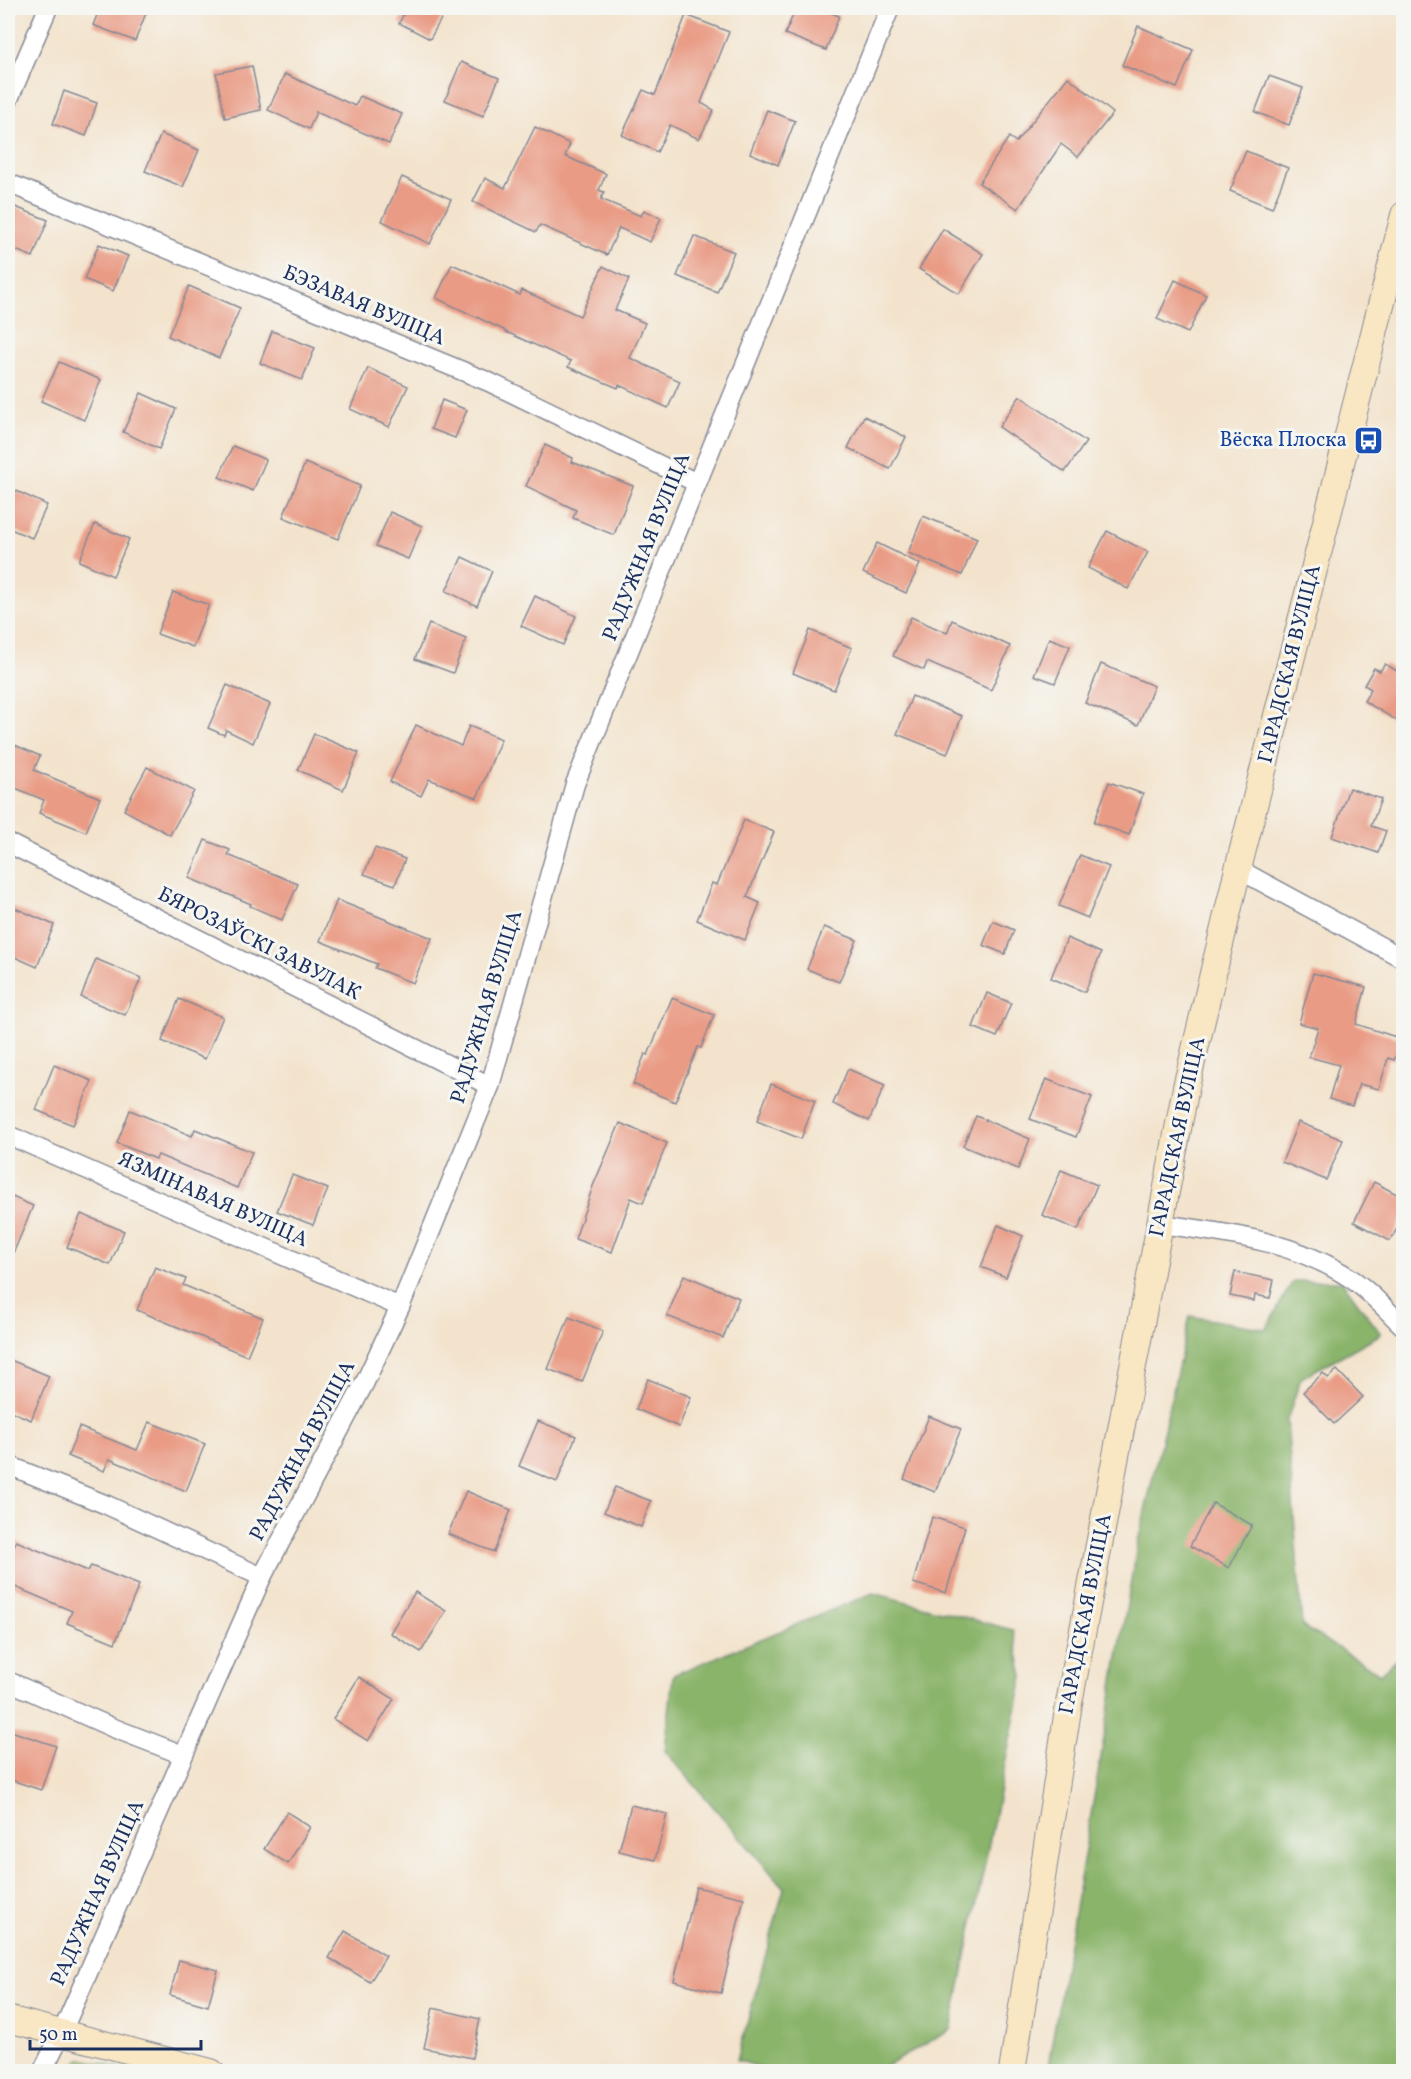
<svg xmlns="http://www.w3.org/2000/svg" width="1411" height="2079" viewBox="0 0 1411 2079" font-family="Vollkorn,serif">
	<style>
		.green { fill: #aed27b; stroke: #64806c; stroke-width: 1.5 }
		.forest { fill: #8ab46b; stroke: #527264; stroke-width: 1.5 }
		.building { fill: #e99b85 }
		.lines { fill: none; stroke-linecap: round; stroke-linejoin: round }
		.street-casing { stroke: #878995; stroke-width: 21 }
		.secondary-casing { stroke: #878995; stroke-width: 28 }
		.street { stroke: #fff; stroke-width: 18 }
		.secondary { stroke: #f9e7c3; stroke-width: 26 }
		.labels { text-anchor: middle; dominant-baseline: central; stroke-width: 6; stroke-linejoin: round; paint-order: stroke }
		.street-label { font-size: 21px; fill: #1b2f5e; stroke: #f6f6f2 }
		.transit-label { font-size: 21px; fill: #164399; stroke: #f6f6f2; text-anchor: end }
	</style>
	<rect width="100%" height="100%" fill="#f6f6f2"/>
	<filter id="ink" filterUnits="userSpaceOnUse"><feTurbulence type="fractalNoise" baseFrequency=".0167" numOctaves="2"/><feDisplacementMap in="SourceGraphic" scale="12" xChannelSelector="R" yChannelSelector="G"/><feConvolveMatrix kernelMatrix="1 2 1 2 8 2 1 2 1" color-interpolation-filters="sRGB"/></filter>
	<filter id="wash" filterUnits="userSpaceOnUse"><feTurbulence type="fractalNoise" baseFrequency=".008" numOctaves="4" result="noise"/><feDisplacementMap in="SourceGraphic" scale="24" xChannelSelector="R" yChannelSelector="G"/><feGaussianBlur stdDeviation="1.35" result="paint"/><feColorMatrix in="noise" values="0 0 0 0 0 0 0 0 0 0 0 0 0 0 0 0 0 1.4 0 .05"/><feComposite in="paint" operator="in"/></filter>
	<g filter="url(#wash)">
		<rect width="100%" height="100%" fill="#f3e3cc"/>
		<path class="green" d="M 81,2059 L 136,2071 L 64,2071 Z"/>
		<g class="forest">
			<path d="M 1293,1281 L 1342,1281 L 1381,1334 L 1301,1378 L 1287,1420 L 1302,1626 L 1380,1674 L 1403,1653 L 1403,2071 L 1047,2072 L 1137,1546 L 1190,1316 L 1266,1329 Z"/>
			<path d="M 873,1593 L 1013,1630 L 1023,1676 L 951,2030 L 877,2071 L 771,2071 L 737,2060 L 784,1888 L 665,1751 L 673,1675 Z"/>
		</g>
		<g id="blocks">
			<g class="building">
				<path d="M 100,8 L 148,8 L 135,41 L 93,25 Z"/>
				<path d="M 407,8 L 447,8 L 430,39 L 399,23 Z"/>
				<path d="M 796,8 L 818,8 L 839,16 L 826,50 L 785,34 Z"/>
				<path d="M 686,15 L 729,32 L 701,103 L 714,110 L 699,139 L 670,125 L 657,152 L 622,135 L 643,90 L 655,95 Z"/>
				<path d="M 1138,26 L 1193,50 L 1177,88 L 1122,65 Z"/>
				<path d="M 461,62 L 499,78 L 483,116 L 445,100 Z"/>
				<path d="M 252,66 L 261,110 L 225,118 L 216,73 Z"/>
				<path d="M 285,74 L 355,106 L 360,96 L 402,114 L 389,144 L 316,112 L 309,129 L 268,110 Z"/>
				<path d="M 1269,76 L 1303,88 L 1289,125 L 1255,112 Z"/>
				<path d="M 1068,77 L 1113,113 L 1078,157 L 1061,144 L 1018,209 L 979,183 L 1009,137 L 1016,142 Z"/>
				<path d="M 64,91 L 97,103 L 86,136 L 53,124 Z"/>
				<path d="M 767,110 L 795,121 L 778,165 L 750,153 Z"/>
				<path d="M 535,127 L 570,144 L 565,156 L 606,174 L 599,190 L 604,192 L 601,199 L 641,216 L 644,210 L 661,218 L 650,242 L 619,228 L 607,255 L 540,225 L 536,232 L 473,202 L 485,178 L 505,188 Z"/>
				<path d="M 161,134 L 199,150 L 183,187 L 145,171 Z"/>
				<path d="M 1246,151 L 1288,168 L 1272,208 L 1230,191 Z"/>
				<path d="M 402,177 L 451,199 L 430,244 L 382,221 Z"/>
				<path d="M 8,204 L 48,220 L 33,257 L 8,247 Z"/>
				<path d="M 943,229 L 983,254 L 959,294 L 919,269 Z"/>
				<path d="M 694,236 L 734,252 L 717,292 L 677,276 Z"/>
				<path d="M 99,244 L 128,256 L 113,291 L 84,279 Z"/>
				<path d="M 452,264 L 520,295 L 522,290 L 580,316 L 603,266 L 629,279 L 615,310 L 645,323 L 630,358 L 680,381 L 668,408 L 619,385 L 618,388 L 568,367 L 571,361 L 504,331 L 504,330 L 436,298 Z"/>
				<path d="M 1175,280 L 1206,295 L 1188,333 L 1157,319 Z"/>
				<path d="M 189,286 L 240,308 L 219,358 L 168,336 Z"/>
				<path d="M 272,331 L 315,348 L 302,380 L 260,363 Z"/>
				<path d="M 59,362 L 101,380 L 84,420 L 41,401 Z"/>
				<path d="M 368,368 L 408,386 L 389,427 L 350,409 Z"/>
				<path d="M 141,393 L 176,409 L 159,449 L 123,432 Z"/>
				<path d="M 1020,396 L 1086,442 L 1065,472 L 999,427 Z"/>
				<path d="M 442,400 L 467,410 L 455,438 L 431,429 Z"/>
				<path d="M 864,416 L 906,437 L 890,469 L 848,448 Z"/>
				<path d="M 545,445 L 573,458 L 572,462 L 633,486 L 614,535 L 573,518 L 576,510 L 526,486 Z"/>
				<path d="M 233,446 L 266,460 L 253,491 L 219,477 Z"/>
				<path d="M 305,463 L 360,486 L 338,539 L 283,517 Z"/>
				<path d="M 8,487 L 47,505 L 32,538 L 8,528 Z"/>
				<path d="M 390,512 L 422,526 L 408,559 L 376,546 Z"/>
				<path d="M 923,516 L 977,538 L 962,575 L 908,553 Z"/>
				<path d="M 95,524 L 129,539 L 113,576 L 79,561 Z"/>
				<path d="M 1107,531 L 1148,552 L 1128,589 L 1088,568 Z"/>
				<path d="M 877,543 L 920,564 L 906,593 L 863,573 Z"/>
				<path d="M 462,557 L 492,571 L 477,606 L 446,591 Z"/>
				<path d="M 173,592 L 209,605 L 193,647 L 157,634 Z"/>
				<path d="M 535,596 L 576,616 L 563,645 L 521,626 Z"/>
				<path d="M 911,617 L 947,633 L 952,620 L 1010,646 L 991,690 L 927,662 L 924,670 L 893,656 Z"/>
				<path d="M 429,624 L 466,639 L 453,673 L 415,659 Z"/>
				<path d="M 810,630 L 852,648 L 834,690 L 793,673 Z"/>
				<path d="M 1049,638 L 1070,646 L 1055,683 L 1034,675 Z"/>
				<path d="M 1101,664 L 1154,686 L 1138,725 L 1085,703 Z"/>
				<path d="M 1385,664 L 1404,675 L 1404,725 L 1364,701 L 1371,689 L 1364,685 L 1374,668 L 1380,671 Z"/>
				<path d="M 227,685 L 270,704 L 253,743 L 226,730 L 224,735 L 208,728 Z"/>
				<path d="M 912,696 L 962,716 L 947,754 L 897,734 Z"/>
				<path d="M 416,725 L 461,746 L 469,726 L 501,739 L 477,798 L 429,779 L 421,796 L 390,782 Z"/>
				<path d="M 314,734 L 359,753 L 343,790 L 298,770 Z"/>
				<path d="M 8,742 L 40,756 L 34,770 L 100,798 L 86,832 L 39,813 L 44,800 L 8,785 Z"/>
				<path d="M 147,767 L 194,791 L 170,835 L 124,810 Z"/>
				<path d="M 1109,782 L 1143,794 L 1129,835 L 1094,822 Z"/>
				<path d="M 1349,788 L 1381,799 L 1371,826 L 1386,831 L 1378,853 L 1332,837 Z"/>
				<path d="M 744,820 L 774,832 L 747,897 L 760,903 L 745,940 L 697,920 L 712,883 L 717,885 Z"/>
				<path d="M 205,840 L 230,850 L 228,855 L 298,884 L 282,920 L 250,906 L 251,904 L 189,878 Z"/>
				<path d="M 375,848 L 405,859 L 395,885 L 364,874 Z"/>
				<path d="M 1080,855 L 1109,867 L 1088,918 L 1059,906 Z"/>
				<path d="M 337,900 L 432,938 L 413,983 L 375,968 L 377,964 L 320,941 Z"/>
				<path d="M 8,905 L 54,925 L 37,967 L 8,954 Z"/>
				<path d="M 993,921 L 1014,930 L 1005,954 L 983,945 Z"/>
				<path d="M 824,927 L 857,940 L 839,982 L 807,969 Z"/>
				<path d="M 1067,938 L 1101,953 L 1085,992 L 1051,978 Z"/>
				<path d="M 96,959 L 141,978 L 125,1015 L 81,997 Z"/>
				<path d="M 1313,973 L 1366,987 L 1356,1024 L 1402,1039 L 1394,1060 L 1388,1058 L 1379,1089 L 1359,1084 L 1352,1106 L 1329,1099 L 1339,1065 L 1309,1057 L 1318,1028 L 1299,1023 Z"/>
				<path d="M 987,993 L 1011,1003 L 997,1037 L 973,1027 Z"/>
				<path d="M 672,998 L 714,1015 L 701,1048 L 698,1047 L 675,1102 L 633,1084 L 645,1054 L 648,1055 Z"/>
				<path d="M 179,999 L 223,1017 L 205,1059 L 162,1041 Z"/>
				<path d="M 54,1065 L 92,1081 L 73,1125 L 36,1110 Z"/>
				<path d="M 848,1069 L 885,1085 L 869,1121 L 833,1104 Z"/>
				<path d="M 1046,1079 L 1092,1097 L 1076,1137 L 1030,1119 Z"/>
				<path d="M 771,1084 L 815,1101 L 801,1139 L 757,1121 Z"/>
				<path d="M 130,1110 L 192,1136 L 195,1129 L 252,1152 L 237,1188 L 158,1155 L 156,1159 L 117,1143 Z"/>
				<path d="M 976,1116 L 1030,1139 L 1018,1169 L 963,1146 Z"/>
				<path d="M 1298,1122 L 1343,1140 L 1326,1180 L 1282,1162 Z"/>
				<path d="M 620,1123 L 667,1143 L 643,1203 L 631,1198 L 612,1252 L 575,1239 L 593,1186 Z"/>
				<path d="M 1061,1170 L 1097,1185 L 1078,1230 L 1042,1215 Z"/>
				<path d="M 292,1175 L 328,1189 L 313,1225 L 277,1211 Z"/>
				<path d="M 1374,1182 L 1404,1198 L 1404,1216 L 1390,1241 L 1354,1222 Z"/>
				<path d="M 8,1195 L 33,1206 L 8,1266 Z"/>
				<path d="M 81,1214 L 124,1231 L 110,1265 L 67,1247 Z"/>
				<path d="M 998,1225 L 1023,1236 L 1006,1277 L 981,1267 Z"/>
				<path d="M 155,1267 L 186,1279 L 183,1285 L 263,1318 L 247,1356 L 137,1310 Z"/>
				<path d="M 1235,1272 L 1274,1280 L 1270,1298 L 1255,1295 L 1254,1301 L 1230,1296 Z"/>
				<path d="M 684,1275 L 739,1298 L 723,1338 L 667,1316 Z"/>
				<path d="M 569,1317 L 603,1331 L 582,1382 L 548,1369 Z"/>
				<path d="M 8,1359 L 49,1376 L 31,1420 L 8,1410 Z"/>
				<path d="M 1337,1370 L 1363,1397 L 1334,1424 L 1303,1392 L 1323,1373 L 1328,1378 Z"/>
				<path d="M 648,1379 L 691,1397 L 679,1427 L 636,1409 Z"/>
				<path d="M 929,1416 L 961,1429 L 935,1492 L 904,1479 Z"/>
				<path d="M 538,1421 L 576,1436 L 557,1482 L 519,1466 Z"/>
				<path d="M 149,1422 L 205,1444 L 186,1491 L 109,1459 L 104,1471 L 68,1456 L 79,1427 L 137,1450 Z"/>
				<path d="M 615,1487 L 651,1501 L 641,1527 L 604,1512 Z"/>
				<path d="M 466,1491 L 511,1510 L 494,1552 L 448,1534 Z"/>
				<path d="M 1213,1503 L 1252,1525 L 1229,1568 L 1190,1546 Z"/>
				<path d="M 932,1517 L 965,1527 L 946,1593 L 913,1583 Z"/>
				<path d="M 16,1541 L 88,1571 L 91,1566 L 139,1585 L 115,1643 L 67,1623 L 72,1611 L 8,1584 L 8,1562 Z"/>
				<path d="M 415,1592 L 446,1611 L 421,1652 L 390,1633 Z"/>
				<path d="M 359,1677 L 394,1699 L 368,1741 L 333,1719 Z"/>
				<path d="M 11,1731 L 56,1746 L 41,1790 L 8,1779 L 8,1742 Z"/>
				<path d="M 631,1805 L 667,1814 L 655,1860 L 619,1851 Z"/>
				<path d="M 287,1812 L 310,1827 L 288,1864 L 264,1849 Z"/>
				<path d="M 696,1887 L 744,1898 L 721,1993 L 674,1981 Z"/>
				<path d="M 345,1931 L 386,1956 L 370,1982 L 329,1958 Z"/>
				<path d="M 179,1960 L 218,1970 L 208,2006 L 170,1995 Z"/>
				<path d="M 433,2008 L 480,2019 L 472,2058 L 424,2048 Z"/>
			</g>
		</g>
	</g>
	<g filter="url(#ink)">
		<use href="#blocks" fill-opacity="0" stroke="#878995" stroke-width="1.5"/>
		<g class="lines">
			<defs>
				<g id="street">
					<path d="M 8,101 L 48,8"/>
					<path d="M 8,183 L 489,382 L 697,483"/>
					<path d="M 8,843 L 490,1086"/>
					<path d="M 1238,869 L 1404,959"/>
					<path d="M 8,1135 L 400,1307"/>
					<path d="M 1160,1224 C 1227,1233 1296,1241 1353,1280 C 1372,1293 1387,1311 1404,1327"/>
					<path d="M 8,1465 L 107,1505 L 262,1577"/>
					<path d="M 8,1681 L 111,1727 L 183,1755"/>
					<path d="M 42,2072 L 62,2032 L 262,1577 L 365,1382 L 400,1307 L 490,1086 L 575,784 L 890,8"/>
				</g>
				<g id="secondary">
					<path d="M 8,2019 L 211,2072"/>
					<path d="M 1012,2072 L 1069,1703 L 1186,1087 L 1238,869 L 1404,215"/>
				</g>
			</defs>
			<use href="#street" class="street-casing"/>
			<use href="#secondary" class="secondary-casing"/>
			<use href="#street" class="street"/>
			<use href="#secondary" class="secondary"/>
		</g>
	</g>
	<defs>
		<symbol id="bus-square" viewBox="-11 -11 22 22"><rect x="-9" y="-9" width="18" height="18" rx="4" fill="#1a4fb4" stroke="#f6f6f2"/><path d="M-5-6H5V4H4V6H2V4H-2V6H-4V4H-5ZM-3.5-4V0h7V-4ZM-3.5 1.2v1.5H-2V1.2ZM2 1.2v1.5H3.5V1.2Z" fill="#fff"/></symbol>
	</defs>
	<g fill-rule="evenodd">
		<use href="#bus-square" x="1352" y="424" width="33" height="33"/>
	</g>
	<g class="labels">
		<g class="street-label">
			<text transform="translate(364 306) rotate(23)">БЭЗАВАЯ ВУЛІЦА</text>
			<text transform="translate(647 547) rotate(-68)">РАДУЖНАЯ ВУЛІЦА</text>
			<text transform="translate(1290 664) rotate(-76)">ГАРАДСКАЯ ВУЛІЦА</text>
			<text transform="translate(259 944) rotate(27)">БЯРОЗАЎСКІ ЗАВУЛАК</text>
			<text transform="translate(487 1007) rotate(-73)">РАДУЖНАЯ ВУЛІЦА</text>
			<text transform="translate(1178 1137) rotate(-78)">ГАРАДСКАЯ ВУЛІЦА</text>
			<text transform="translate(213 1200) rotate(24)">ЯЗМІНАВАЯ ВУЛІЦА</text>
			<text transform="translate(303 1451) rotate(-62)">РАДУЖНАЯ ВУЛІЦА</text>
			<text transform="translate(1086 1614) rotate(-79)">ГАРАДСКАЯ ВУЛІЦА</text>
			<text transform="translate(98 1893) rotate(-66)">РАДУЖНАЯ ВУЛІЦА</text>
		</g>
		<g class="transit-label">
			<text x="1347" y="440">Вёска Плоска</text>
		</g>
	</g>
	<rect width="1411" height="2079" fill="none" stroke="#f6f6f2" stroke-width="30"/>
	<path d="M30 2040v9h171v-9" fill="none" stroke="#1b2f5e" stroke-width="3"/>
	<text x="39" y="2040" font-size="18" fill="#1b2f5e" stroke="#f6f6f2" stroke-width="4.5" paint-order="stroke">50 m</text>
</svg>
